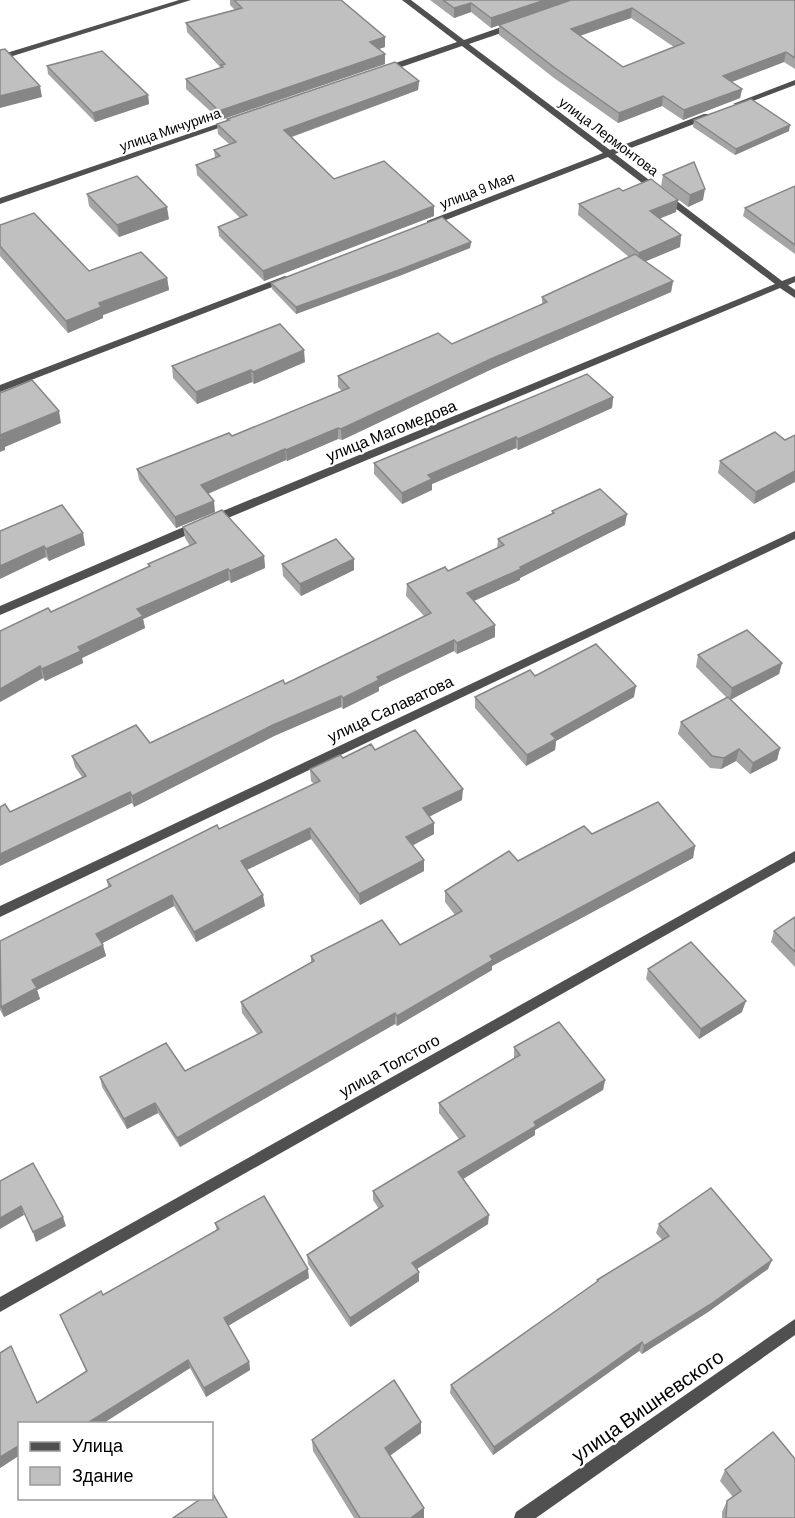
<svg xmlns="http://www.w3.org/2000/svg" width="795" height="1518" viewBox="0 0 795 1518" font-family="Barlow,sans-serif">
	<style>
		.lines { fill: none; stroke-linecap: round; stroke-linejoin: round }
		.street { fill: #505050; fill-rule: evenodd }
		.wall { fill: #a5a5a5; fill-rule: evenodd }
		.shaded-wall { fill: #868686 }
		.building { fill: #c0c0c0; stroke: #868686; stroke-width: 1.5; fill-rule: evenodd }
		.labels { text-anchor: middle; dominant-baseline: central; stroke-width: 4.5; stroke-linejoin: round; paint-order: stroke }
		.far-street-label { font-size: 14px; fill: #000; stroke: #fff }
		.street-label { font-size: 16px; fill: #000; stroke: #fff }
		.near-street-label { font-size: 20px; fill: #000; stroke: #fff }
	</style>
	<rect width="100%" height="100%" fill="#fff"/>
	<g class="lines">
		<g class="street">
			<path d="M 179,0 L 191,0 L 0,60 L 0,55 Z"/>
			<path d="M 402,0 L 411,0 L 464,40 L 510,24 L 516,24 L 516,28 L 469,44 L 610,150 L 704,114 L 710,114 L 710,118 L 615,154 L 782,281 L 795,276 L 795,282 L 788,285 L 795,290 L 795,298 L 780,288 L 187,535 L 0,615 L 0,606 L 179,529 L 775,284 L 608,157 L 433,225 L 427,225 L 427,221 L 603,153 L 462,46 L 387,72 L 381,72 L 381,68 L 457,42 Z"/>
			<path d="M 795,80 L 795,85 L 740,106 L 733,104 Z"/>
			<path d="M 229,120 L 236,122 L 0,204 L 0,198 Z"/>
			<path d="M 285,276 L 288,277 L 288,281 L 0,392 L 0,385 Z"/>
			<path d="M 795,531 L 795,539 L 0,917 L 0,906 Z"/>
			<path d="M 795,851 L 795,862 L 0,1312 L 0,1297 Z"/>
			<path d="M 795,1319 L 795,1335 L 536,1518 L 514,1518 L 516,1512 Z"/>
		</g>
	</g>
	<g class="wall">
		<path d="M 230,0 L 341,0 L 385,37 L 385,47 L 378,49 L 385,64 L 220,120 L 186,89 L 186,79 L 221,68 L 187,32 L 186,23 L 235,10 L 230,5 Z"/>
		<path d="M 430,0 L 794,0 L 795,1 L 795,69 L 784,62 L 732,82 L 742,89 L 740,98 L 683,120 L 662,106 L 618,123 L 554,78 L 499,35 L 499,25 L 491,28 L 471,12 L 454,18 ZM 631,18 L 674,47 L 623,67 L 580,36 Z"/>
		<path d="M 47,66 L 148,95 L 149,104 L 95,122 L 48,74 Z"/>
		<path d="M 419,81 L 418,90 L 292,137 L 334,179 L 434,216 L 264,281 L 219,236 L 218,227 L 240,218 L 197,175 L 196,165 L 215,158 L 214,150 L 229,144 L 218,134 L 217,124 L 227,121 L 227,119 Z"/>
		<path d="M 694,120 L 789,131 L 735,155 L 693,127 Z"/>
		<path d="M 663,175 L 703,200 L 688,207 L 661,186 Z"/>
		<path d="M 795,186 L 795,254 L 743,216 L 745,208 Z"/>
		<path d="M 623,191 L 676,212 L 660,218 L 681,235 L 680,247 L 645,261 L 673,281 L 671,292 L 492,369 L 342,440 L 338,439 L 287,461 L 286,460 L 208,494 L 215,512 L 176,528 L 139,480 L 137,469 L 232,436 L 342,391 L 338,387 L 338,376 L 452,344 L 542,304 L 542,297 L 629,257 L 578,215 L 579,204 Z"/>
		<path d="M 87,194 L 169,219 L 119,237 L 89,206 Z"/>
		<path d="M 0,225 L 89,271 L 167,278 L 169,290 L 103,315 L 103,318 L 68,333 L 0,256 Z"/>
		<path d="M 471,242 L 470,248 L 399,276 L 296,314 L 272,289 L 271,283 Z"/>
		<path d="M 305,362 L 254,384 L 252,382 L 197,404 L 173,378 L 172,366 Z"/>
		<path d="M 613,397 L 612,408 L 518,450 L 516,448 L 432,484 L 432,490 L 402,504 L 374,474 L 374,463 Z"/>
		<path d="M 775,432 L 754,504 L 718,473 L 720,461 Z"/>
		<path d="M 552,511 L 625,525 L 520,578 L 520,580 L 474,601 L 495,625 L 495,637 L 457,654 L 454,651 L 379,687 L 379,691 L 343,709 L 341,707 L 274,736 L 134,807 L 132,803 L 10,812 L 82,777 L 75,767 L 72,756 L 150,743 L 285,684 L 424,616 L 406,596 L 407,584 L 448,571 L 497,549 L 498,539 L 552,514 Z"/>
		<path d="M 183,527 L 264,556 L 265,568 L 231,583 L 229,580 L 143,619 L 145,628 L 82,658 L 83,663 L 45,681 L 43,678 L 0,702 L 51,612 L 149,567 L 148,564 L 190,546 L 185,538 Z"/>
		<path d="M 0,531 L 85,545 L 49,561 L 46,557 Z"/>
		<path d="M 354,559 L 354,570 L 301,596 L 283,576 L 282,564 Z"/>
		<path d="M 698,655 L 782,663 L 779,674 L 730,700 L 780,748 L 777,760 L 750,774 L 736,761 L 721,769 L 710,768 L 678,734 L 681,722 L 727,698 L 696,667 Z"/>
		<path d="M 535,676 L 634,697 L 556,741 L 555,750 L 526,766 L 475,708 L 475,697 Z"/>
		<path d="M 375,750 L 462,800 L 429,816 L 434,823 L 434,834 L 413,845 L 424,860 L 424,871 L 360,905 L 311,839 L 247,870 L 265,906 L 196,942 L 174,906 L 102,943 L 106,956 L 37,990 L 40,999 L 4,1017 L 0,1010 L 0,941 L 108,887 L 107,880 L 219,829 L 314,784 L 311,781 L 310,769 L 343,758 Z"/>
		<path d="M 592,834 L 695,846 L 693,858 L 492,966 L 492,970 L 397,1026 L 395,1024 L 180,1147 L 158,1113 L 127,1129 L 102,1087 L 100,1077 L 185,1071 L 258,1035 L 242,1013 L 241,1002 L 311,963 L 311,956 L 400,945 L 455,915 L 445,902 L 445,891 L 518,861 Z"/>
		<path d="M 795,917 L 795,967 L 771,942 L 774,931 Z"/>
		<path d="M 648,969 L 742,1012 L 699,1039 L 646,979 Z"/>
		<path d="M 514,1047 L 605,1080 L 603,1090 L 535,1130 L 535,1135 L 463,1179 L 488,1224 L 417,1269 L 419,1281 L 350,1327 L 308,1264 L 307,1255 L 379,1209 L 373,1200 L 373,1191 L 459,1139 L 439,1113 L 439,1103 L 514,1058 Z"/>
		<path d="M 215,1223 L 309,1278 L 228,1326 L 249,1362 L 250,1370 L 206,1397 L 190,1368 L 102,1424 L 20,1424 L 20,1455 L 0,1468 L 0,1353 L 37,1403 L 86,1371 L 60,1315 L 103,1295 L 217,1231 Z"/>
		<path d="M 659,1224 L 768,1269 L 708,1312 L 642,1354 L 639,1351 L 493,1455 L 450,1393 L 451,1385 L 597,1282 L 597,1280 L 662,1240 L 656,1233 Z"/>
		<path d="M 421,1433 L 390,1456 L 424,1518 L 354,1518 L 313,1451 L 312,1440 Z"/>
		<path d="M 725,1470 L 795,1518 L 722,1518 L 722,1512 L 727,1501 L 733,1497 L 720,1481 Z"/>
	</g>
	<g class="shaded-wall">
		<path d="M 545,0 L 572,0 L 491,28 L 491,18 Z"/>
		<path d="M 471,3 L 471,12 L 454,18 L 454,8 Z"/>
		<path d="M 632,8 L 631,18 L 570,39 L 571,29 Z"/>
		<path d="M 385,37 L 385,47 L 370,52 L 370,42 Z"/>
		<path d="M 786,52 L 784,62 L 721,86 L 723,76 Z"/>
		<path d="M 385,54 L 385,64 L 220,120 L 219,111 Z"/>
		<path d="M 419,81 L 418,90 L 285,139 L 284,130 Z"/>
		<path d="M 40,86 L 42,97 L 0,108 L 0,96 Z"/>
		<path d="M 742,89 L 740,98 L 683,120 L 684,110 Z"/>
		<path d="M 148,95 L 149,104 L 95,122 L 93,113 Z"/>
		<path d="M 663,96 L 662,106 L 618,123 L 619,113 Z"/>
		<path d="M 790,125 L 789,131 L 735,155 L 736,149 Z"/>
		<path d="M 705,189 L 703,200 L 688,207 L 690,195 Z"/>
		<path d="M 678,200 L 676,212 L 649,223 L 650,211 Z"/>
		<path d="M 434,206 L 434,216 L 264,281 L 263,271 Z"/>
		<path d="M 167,207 L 169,219 L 119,237 L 117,225 Z"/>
		<path d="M 681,235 L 680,247 L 637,265 L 639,253 Z"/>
		<path d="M 471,242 L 470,248 L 399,276 L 296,314 L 296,307 Z"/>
		<path d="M 167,278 L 169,290 L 103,315 L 103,318 L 68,333 L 66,321 L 99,303 Z"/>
		<path d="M 673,281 L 671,292 L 492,369 L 342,440 L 341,429 L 493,358 Z"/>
		<path d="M 304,350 L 305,362 L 254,384 L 253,372 Z"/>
		<path d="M 251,370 L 252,382 L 197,404 L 196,392 Z"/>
		<path d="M 613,397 L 612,408 L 518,450 L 518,439 Z"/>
		<path d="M 59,411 L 61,423 L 5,447 L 5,450 L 0,452 L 0,435 Z"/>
		<path d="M 338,428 L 338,439 L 287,461 L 286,450 Z"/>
		<path d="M 516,437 L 516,448 L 432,484 L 432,490 L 402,504 L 402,493 L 428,475 Z"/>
		<path d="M 285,449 L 286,460 L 202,496 L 201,485 Z"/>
		<path d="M 795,471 L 795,482 L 754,504 L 756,492 Z"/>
		<path d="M 214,501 L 215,512 L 176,528 L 175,517 Z"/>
		<path d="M 627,514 L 625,525 L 520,578 L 520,580 L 467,604 L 467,593 Z"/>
		<path d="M 83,533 L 85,545 L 49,561 L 46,549 Z"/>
		<path d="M 44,546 L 46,557 L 0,579 L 0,566 Z"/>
		<path d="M 264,556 L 265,568 L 231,583 L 230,571 Z"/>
		<path d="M 354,559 L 354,570 L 301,596 L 300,584 Z"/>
		<path d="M 228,569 L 229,580 L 143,619 L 145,628 L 82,658 L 83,663 L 45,681 L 42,669 L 137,609 Z"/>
		<path d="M 495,625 L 495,637 L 457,654 L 457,643 Z"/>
		<path d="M 454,640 L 454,651 L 379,687 L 379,691 L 343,709 L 343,698 L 377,677 Z"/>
		<path d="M 782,663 L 779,674 L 730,700 L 732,688 Z"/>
		<path d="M 40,666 L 43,678 L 0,702 L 0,689 Z"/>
		<path d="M 636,686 L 634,697 L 556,741 L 555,750 L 526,766 L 527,755 L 551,734 Z"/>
		<path d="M 341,696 L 341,707 L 274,736 L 134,807 L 132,796 L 273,725 Z"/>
		<path d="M 780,748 L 777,760 L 750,774 L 753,763 Z"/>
		<path d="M 739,749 L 736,761 L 721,769 L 724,758 Z"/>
		<path d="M 463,789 L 462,800 L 423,820 L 423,808 Z"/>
		<path d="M 130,792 L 132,803 L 0,866 L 0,854 Z"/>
		<path d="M 434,823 L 434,834 L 406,849 L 406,837 Z"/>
		<path d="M 310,828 L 311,839 L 242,872 L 241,861 Z"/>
		<path d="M 695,846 L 693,858 L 492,966 L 492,970 L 397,1026 L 397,1016 L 490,956 Z"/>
		<path d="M 424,860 L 424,871 L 360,905 L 359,894 Z"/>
		<path d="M 172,895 L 174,906 L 99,945 L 96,934 Z"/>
		<path d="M 263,895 L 265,906 L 196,942 L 194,932 Z"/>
		<path d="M 103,945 L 106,956 L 37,990 L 40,999 L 4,1017 L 1,1007 L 32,980 Z"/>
		<path d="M 746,1001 L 742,1012 L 699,1039 L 701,1029 Z"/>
		<path d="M 395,1013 L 395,1024 L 180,1147 L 177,1138 Z"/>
		<path d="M 605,1080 L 603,1090 L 535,1130 L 535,1135 L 458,1182 L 458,1172 L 534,1122 Z"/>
		<path d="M 155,1103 L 158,1113 L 127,1129 L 124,1119 Z"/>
		<path d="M 21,1206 L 24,1215 L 0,1229 L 0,1218 Z"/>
		<path d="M 489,1215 L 488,1224 L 412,1272 L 412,1263 Z"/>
		<path d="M 63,1217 L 66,1226 L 36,1242 L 33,1232 Z"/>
		<path d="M 772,1260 L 768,1269 L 708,1312 L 642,1354 L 644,1346 Z"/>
		<path d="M 308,1269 L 309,1278 L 226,1327 L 224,1318 Z"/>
		<path d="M 419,1272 L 419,1281 L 350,1327 L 350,1318 Z"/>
		<path d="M 642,1342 L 639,1351 L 493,1455 L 494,1447 Z"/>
		<path d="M 188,1360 L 190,1368 L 102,1424 L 86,1424 Z"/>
		<path d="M 249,1362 L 250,1370 L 206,1397 L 204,1388 Z"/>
		<path d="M 421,1422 L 421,1433 L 385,1459 L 385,1448 Z"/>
		<path d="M 20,1445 L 20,1455 L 0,1468 L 0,1457 Z"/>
		<path d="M 424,1508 L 424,1518 L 411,1518 Z"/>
	</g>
	<g class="building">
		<path d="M 234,0 L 341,0 L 385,37 L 370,42 L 385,54 L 219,111 L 186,79 L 223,67 L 221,65 L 225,64 L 186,23 L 242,8 Z"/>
		<path d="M 443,0 L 545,0 L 491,18 L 471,3 L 454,8 Z"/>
		<path d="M 571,0 L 794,0 L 795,1 L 795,58 L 786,52 L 723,76 L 742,89 L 684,110 L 663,96 L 619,113 L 555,68 L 499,25 ZM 632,8 L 684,43 L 623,67 L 571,29 Z"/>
		<path d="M 5,49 L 40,86 L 0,96 L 0,50 Z"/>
		<path d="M 102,51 L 148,95 L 93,113 L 47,66 Z"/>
		<path d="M 395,62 L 419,81 L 284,130 L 334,179 L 384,161 L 434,206 L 263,271 L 218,227 L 247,215 L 196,165 L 220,156 L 214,150 L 236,142 L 217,124 L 229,120 L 227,119 Z"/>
		<path d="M 751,99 L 790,125 L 736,149 L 694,120 Z"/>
		<path d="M 694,162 L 705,189 L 690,195 L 663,175 Z"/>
		<path d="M 137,176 L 167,207 L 117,225 L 87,194 Z"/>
		<path d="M 651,179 L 678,200 L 650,211 L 681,235 L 639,253 L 579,204 L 619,188 L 623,191 Z"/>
		<path d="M 795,186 L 795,245 L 745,208 Z"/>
		<path d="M 34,213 L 89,271 L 141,252 L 167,278 L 99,303 L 101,307 L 66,321 L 0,246 L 0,225 Z"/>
		<path d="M 442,217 L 471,242 L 399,270 L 296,307 L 271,283 Z"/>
		<path d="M 635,254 L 673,281 L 493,358 L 341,429 L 338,428 L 286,450 L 285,449 L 201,485 L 214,501 L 175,517 L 137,469 L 229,433 L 232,436 L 349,388 L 338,376 L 438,333 L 452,344 L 547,302 L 542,297 Z"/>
		<path d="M 280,324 L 304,350 L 253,372 L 251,370 L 196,392 L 172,366 Z"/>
		<path d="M 587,374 L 613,397 L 518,439 L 516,437 L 428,475 L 432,479 L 402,493 L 374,463 Z"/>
		<path d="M 32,380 L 59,411 L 0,435 L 3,438 L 0,439 L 0,393 Z"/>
		<path d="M 775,432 L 785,440 L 795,435 L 795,471 L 756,492 L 720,461 Z"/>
		<path d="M 600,489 L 627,514 L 520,567 L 521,569 L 467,593 L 495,625 L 457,643 L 454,640 L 377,677 L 379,680 L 343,698 L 341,696 L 273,725 L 132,796 L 130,792 L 0,854 L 0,807 L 5,804 L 10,812 L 86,776 L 72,756 L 136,725 L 150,743 L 283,680 L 285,684 L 431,613 L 407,584 L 445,567 L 448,571 L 504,545 L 498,539 L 554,513 L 552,511 Z"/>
		<path d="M 62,505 L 83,533 L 46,549 L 44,546 L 0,566 L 0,531 Z"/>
		<path d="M 222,510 L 264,556 L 230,571 L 228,569 L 137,609 L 143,616 L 78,647 L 81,651 L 42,669 L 40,666 L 0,689 L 0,631 L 48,608 L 51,612 L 150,566 L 148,564 L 196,543 L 183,527 Z"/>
		<path d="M 336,539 L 354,559 L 300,584 L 282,564 Z"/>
		<path d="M 747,630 L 782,663 L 732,688 L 698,655 Z"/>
		<path d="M 596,644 L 636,686 L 551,734 L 556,739 L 527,755 L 475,697 L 530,670 L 535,676 Z"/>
		<path d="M 728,697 L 780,748 L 753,763 L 739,749 L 724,758 L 712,756 L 681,722 Z"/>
		<path d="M 415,730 L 463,789 L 423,808 L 434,823 L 406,837 L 424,860 L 359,894 L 310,828 L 241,861 L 263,895 L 194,932 L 172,895 L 96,934 L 103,945 L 32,980 L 37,988 L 1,1007 L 0,941 L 111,886 L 107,880 L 217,825 L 219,829 L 320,781 L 310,769 L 340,755 L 343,758 L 371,744 L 375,750 Z"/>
		<path d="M 658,802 L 695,846 L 490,956 L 493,960 L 397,1016 L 395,1013 L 177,1138 L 155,1103 L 124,1119 L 100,1077 L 166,1043 L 185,1071 L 262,1032 L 241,1002 L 314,961 L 311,956 L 382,920 L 400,945 L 462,911 L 445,891 L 509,851 L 518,861 L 584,826 L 592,834 Z"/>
		<path d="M 795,917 L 795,952 L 774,931 Z"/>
		<path d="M 691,942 L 746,1001 L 701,1029 L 648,969 Z"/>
		<path d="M 559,1022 L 605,1080 L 534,1122 L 536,1126 L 458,1172 L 489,1215 L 412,1263 L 419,1272 L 350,1318 L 307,1255 L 383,1206 L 373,1191 L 465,1136 L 439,1103 L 520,1055 L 514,1047 Z"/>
		<path d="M 33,1163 L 63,1217 L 33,1232 L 21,1206 L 0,1218 L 0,1181 Z"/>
		<path d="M 711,1188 L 772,1260 L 711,1304 L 644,1346 L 642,1342 L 494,1447 L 451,1385 L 598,1281 L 597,1280 L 669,1236 L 659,1224 Z"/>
		<path d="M 264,1196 L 308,1269 L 224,1318 L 249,1362 L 204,1388 L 188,1360 L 86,1424 L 20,1424 L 20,1445 L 0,1457 L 0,1353 L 11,1346 L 37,1403 L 87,1371 L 60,1315 L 101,1291 L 103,1295 L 219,1229 L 215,1223 Z"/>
		<path d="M 394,1380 L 421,1422 L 385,1448 L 424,1508 L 411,1518 L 360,1518 L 312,1440 Z"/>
		<path d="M 773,1432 L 795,1459 L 795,1518 L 726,1518 L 727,1501 L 741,1491 L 725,1470 Z"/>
		<path d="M 212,1492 L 227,1518 L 173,1518 L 202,1498 L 212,1498 Z"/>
	</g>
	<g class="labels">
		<g class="far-street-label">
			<text transform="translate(170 129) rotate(-19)">улица Мичурина</text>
			<text transform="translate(609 136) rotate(37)">улица Лермонтова</text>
			<text transform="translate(477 190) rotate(-21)">улица 9 Мая</text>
		</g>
		<g class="street-label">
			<text transform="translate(391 430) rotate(-22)">улица Магомедова</text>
			<text transform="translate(390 708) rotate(-25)">улица Салаватова</text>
			<text transform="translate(389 1065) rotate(-29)">улица Толстого</text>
		</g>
		<g class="near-street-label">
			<text transform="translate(647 1405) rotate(-35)">улица Вишневского</text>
		</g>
	</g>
	<rect x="18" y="1422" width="195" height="78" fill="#ffffff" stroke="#999999" stroke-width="1.5"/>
	<rect x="30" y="1442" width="30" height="9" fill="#505050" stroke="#999999" stroke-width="1.5"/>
	<text x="72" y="1452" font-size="18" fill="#000000">Улица</text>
	<rect x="30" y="1467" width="30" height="18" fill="#c0c0c0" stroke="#999999" stroke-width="1.5"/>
	<text x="72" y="1482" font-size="18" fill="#000000">Здание</text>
</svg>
